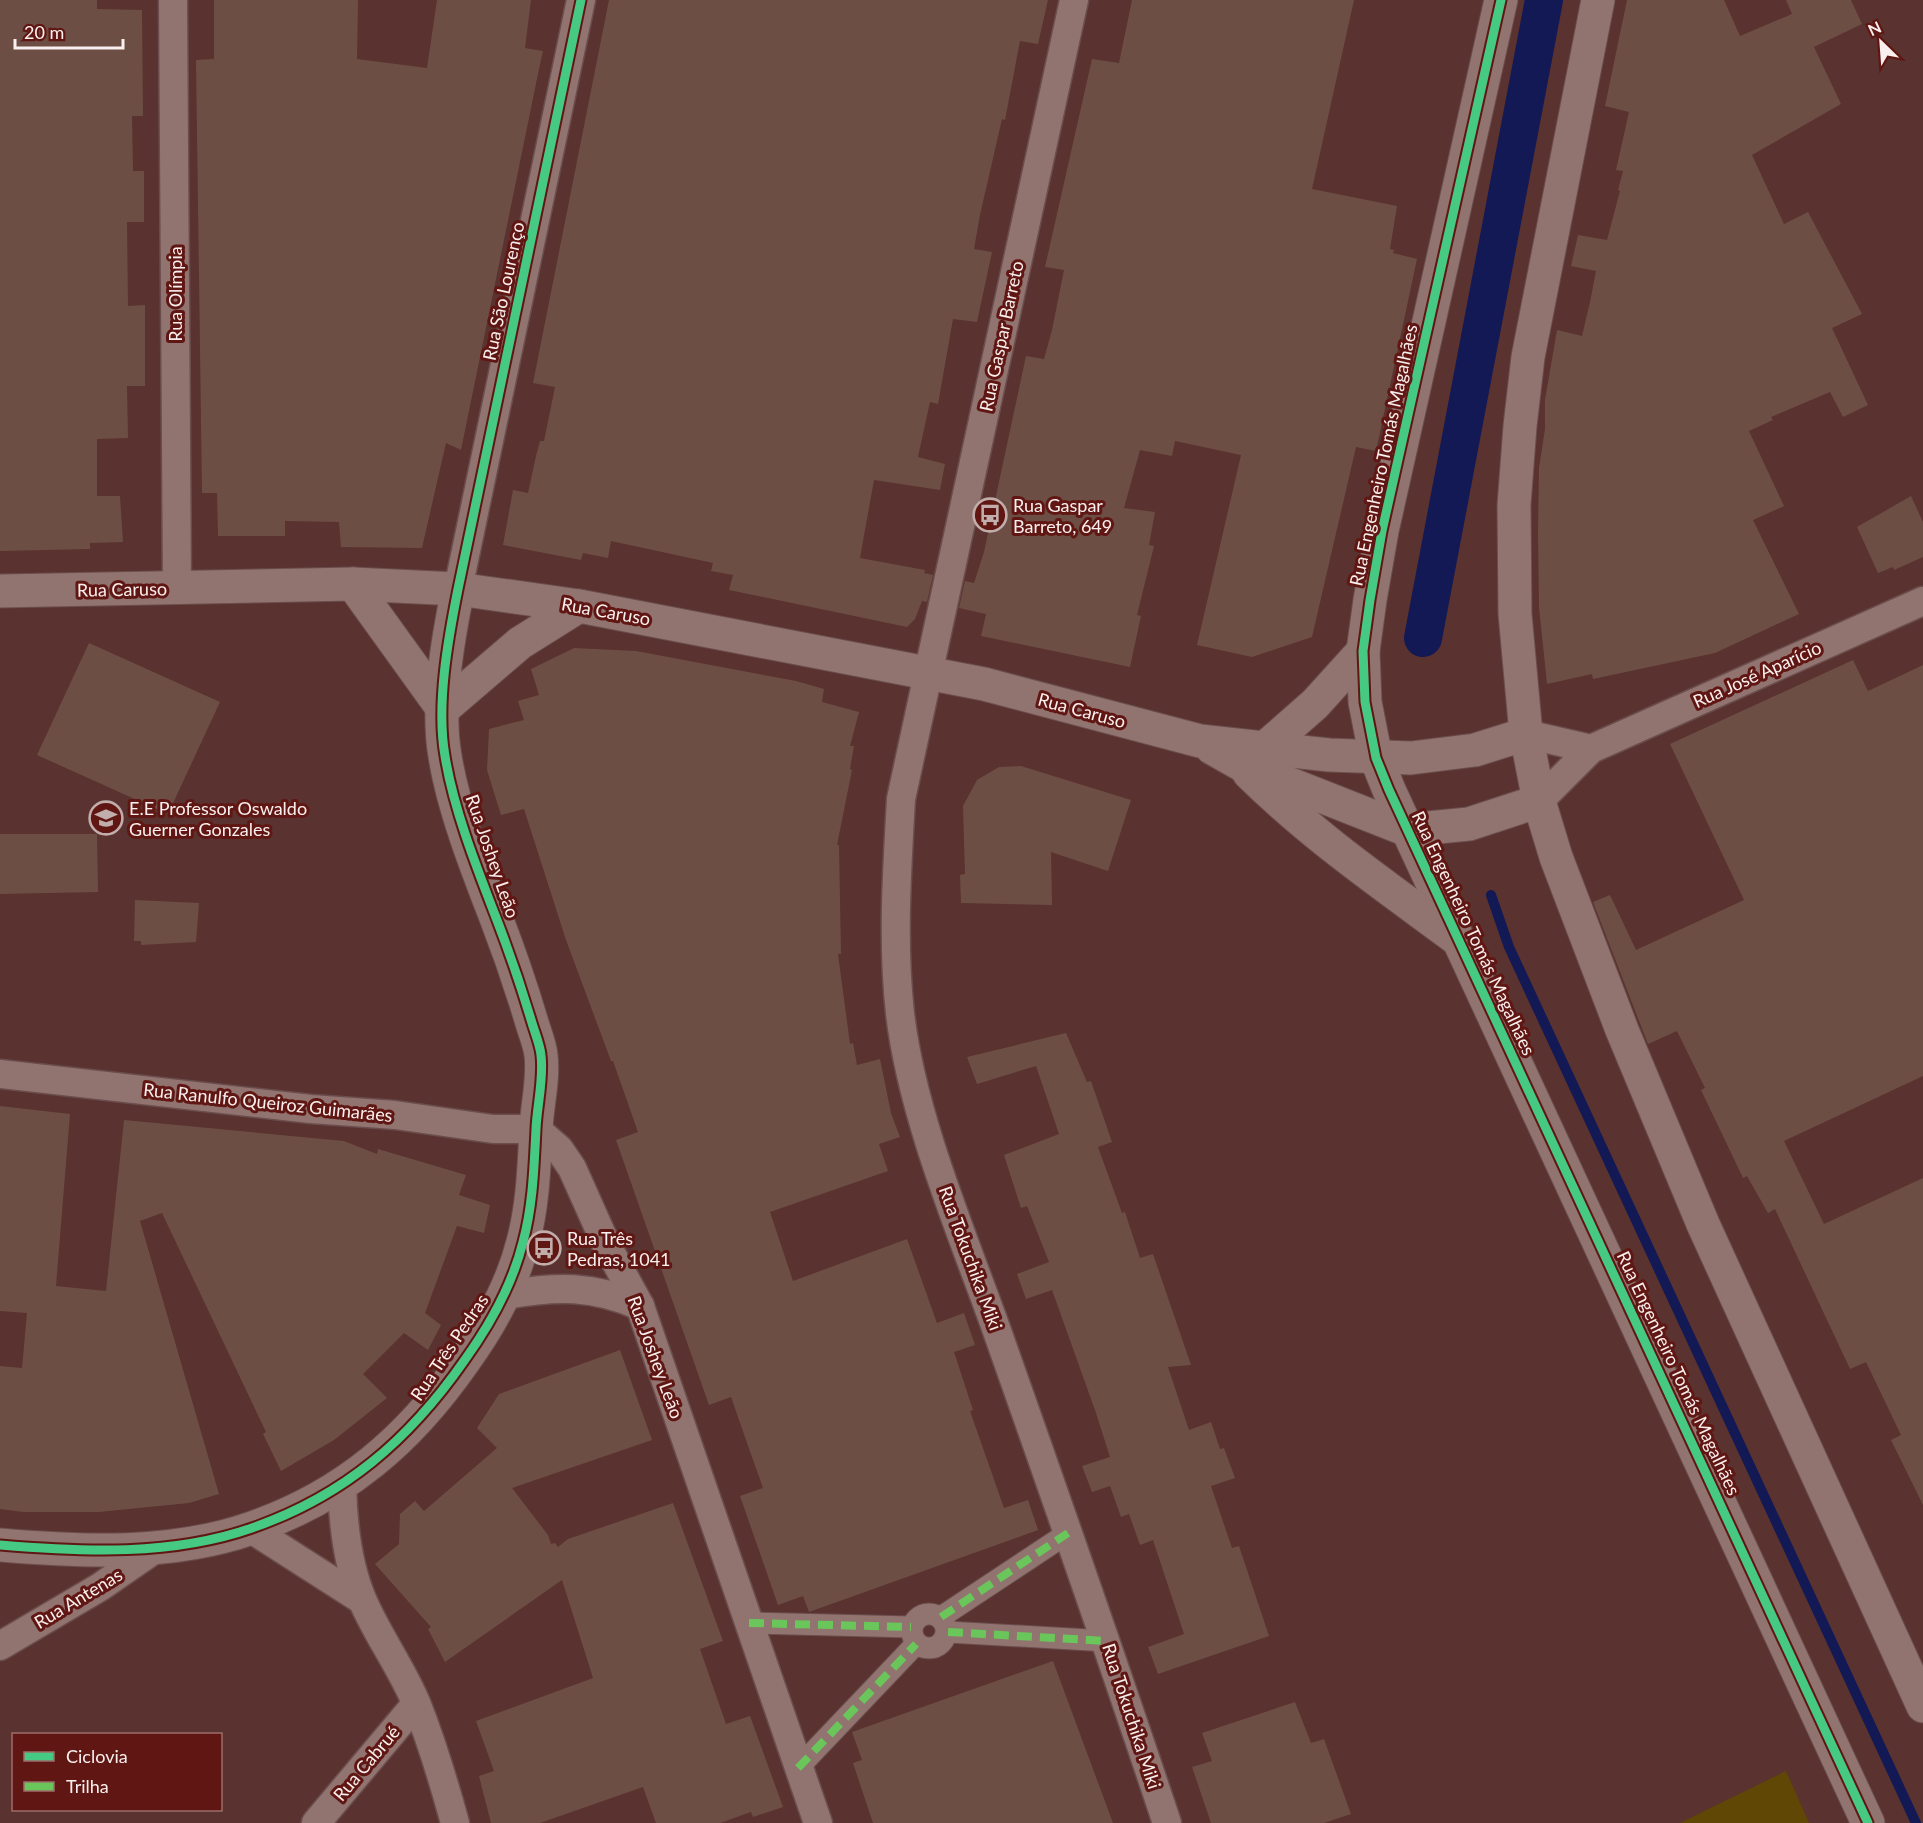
<svg xmlns="http://www.w3.org/2000/svg" width="1923" height="1823" viewBox="0 0 1923 1823" font-family="Lato,sans-serif">
	<style>
		.green { fill: #604706 }
		.lines { fill: none; stroke-linecap: round; stroke-linejoin: round }
		.stream { stroke: #131954; stroke-width: 10 }
		.canal { stroke: #131954; stroke-width: 38 }
		.building { fill: #6d4e45 }
		.pedestrian-casing { stroke: #6a4d4c; stroke-width: 23 }
		.minor-casing { stroke: #6a4d4c; stroke-width: 31 }
		.tertiary-casing { stroke: #6a4d4c; stroke-width: 35 }
		.pedestrian { stroke: #917370; stroke-width: 21 }
		.minor { stroke: #917370; stroke-width: 28 }
		.tertiary { stroke: #917370; stroke-width: 33 }
		.quiet { stroke: #6ac65a; stroke-width: 8; stroke-dasharray: 15 8; stroke-linecap: butt }
		.cycleway-casing { stroke: #601713; stroke-width: 13 }
		.cycleway { stroke: #46c982; stroke-width: 9 }
		.labels { text-anchor: middle; dominant-baseline: central; stroke-width: 6; stroke-linejoin: round; paint-order: stroke }
		.street-label { font-size: 18px; fill: #f9efee; stroke: #601713 }
		.poi-label { font-size: 18px; fill: #f9efee; stroke: #601713; text-anchor: start }
	</style>
	<rect width="100%" height="100%" fill="#5a322f"/>
	<path class="green" d="M 1786,1771 L 1809,1823 L 1680,1823 Z"/>
	<g class="lines">
		<path class="stream" d="M 1491,895 L 1509,947 L 1916,1823"/>
		<path class="canal" d="M 1423,638 L 1544,0"/>
	</g>
	<g class="building">
		<path d="M 0,0 L 97,0 L 97,9 L 142,10 L 143,116 L 132,116 L 133,171 L 144,171 L 144,222 L 127,222 L 128,306 L 145,305 L 145,386 L 127,386 L 128,438 L 97,439 L 97,496 L 120,496 L 123,542 L 90,543 L 90,549 L 0,551 Z"/>
		<path d="M 214,0 L 358,0 L 357,59 L 427,68 L 437,0 L 531,0 L 525,48 L 543,51 L 539,69 L 461,450 L 446,443 L 422,548 L 341,547 L 339,522 L 285,521 L 285,536 L 218,536 L 217,493 L 202,493 L 196,60 L 214,59 Z"/>
		<path d="M 609,0 L 1048,0 L 1038,44 L 1020,41 L 1005,120 L 1002,119 L 980,215 L 974,249 L 992,252 L 977,322 L 953,319 L 938,404 L 930,402 L 918,457 L 945,464 L 940,490 L 874,480 L 860,558 L 925,570 L 924,573 L 933,575 L 927,602 L 922,601 L 915,619 L 907,627 L 729,590 L 733,575 L 711,571 L 713,563 L 611,541 L 608,558 L 583,553 L 581,560 L 503,545 L 513,490 L 528,493 L 536,456 L 540,441 L 544,441 L 555,387 L 533,383 Z"/>
		<path d="M 1132,0 L 1354,0 L 1312,189 L 1397,206 L 1390,249 L 1394,250 L 1393,253 L 1417,259 L 1376,451 L 1356,447 L 1312,637 L 1252,657 L 1197,645 L 1241,455 L 1175,441 L 1172,456 L 1140,450 L 1124,508 L 1155,512 L 1149,545 L 1154,546 L 1137,615 L 1141,616 L 1130,667 L 981,636 L 986,614 L 959,608 L 965,581 L 974,583 L 984,552 L 1026,356 L 1044,359 L 1052,330 L 1064,270 L 1045,267 L 1092,59 L 1119,63 Z"/>
		<path d="M 1627,0 L 1724,0 L 1740,36 L 1792,14 L 1786,0 L 1851,0 L 1862,24 L 1814,47 L 1841,104 L 1752,155 L 1784,224 L 1808,212 L 1862,314 L 1832,328 L 1868,405 L 1843,417 L 1830,392 L 1771,417 L 1773,420 L 1749,431 L 1784,506 L 1753,520 L 1799,614 L 1715,653 L 1593,679 L 1592,674 L 1547,684 L 1539,607 L 1538,532 L 1539,468 L 1545,429 L 1545,400 L 1557,330 L 1582,336 L 1590,302 L 1596,271 L 1571,266 L 1578,235 L 1607,240 L 1620,191 L 1618,190 L 1623,171 L 1616,170 L 1629,112 L 1605,106 Z"/>
		<path d="M 1911,496 L 1923,522 L 1923,557 L 1894,570 L 1893,567 L 1878,573 L 1857,527 Z"/>
		<path d="M 89,643 L 220,702 L 168,814 L 37,755 Z"/>
		<path d="M 574,648 L 636,651 L 796,681 L 824,689 L 822,702 L 859,712 L 850,746 L 854,746 L 850,769 L 852,770 L 837,845 L 839,845 L 841,954 L 838,954 L 850,1044 L 853,1043 L 857,1065 L 880,1059 L 891,1113 L 900,1137 L 879,1144 L 888,1171 L 770,1212 L 793,1281 L 907,1239 L 937,1323 L 964,1313 L 975,1345 L 954,1352 L 973,1410 L 970,1411 L 1004,1508 L 1028,1500 L 1038,1530 L 809,1612 L 803,1596 L 778,1605 L 740,1496 L 763,1488 L 746,1440 L 731,1397 L 709,1405 L 616,1140 L 638,1132 L 613,1061 L 611,1061 L 566,940 L 524,809 L 501,815 L 487,770 L 489,729 L 524,720 L 518,701 L 539,695 L 531,669 Z"/>
		<path d="M 1853,660 L 1868,691 L 1923,665 L 1923,1076 L 1784,1141 L 1824,1224 L 1923,1178 L 1923,1505 L 1891,1440 L 1901,1435 L 1866,1362 L 1850,1369 L 1775,1209 L 1768,1213 L 1747,1176 L 1743,1178 L 1701,1090 L 1705,1088 L 1677,1031 L 1648,1044 L 1593,902 L 1610,895 L 1636,950 L 1744,900 L 1670,744 Z"/>
		<path d="M 1021,766 L 1131,800 L 1108,871 L 1051,852 L 1052,905 L 961,903 L 960,875 L 965,874 L 963,806 L 977,780 L 999,767 Z"/>
		<path d="M 0,834 L 97,834 L 98,892 L 0,894 Z"/>
		<path d="M 135,900 L 199,903 L 196,942 L 141,945 L 141,941 L 134,941 Z"/>
		<path d="M 1066,1033 L 1087,1082 L 1091,1081 L 1112,1142 L 1098,1147 L 1122,1213 L 1125,1212 L 1140,1258 L 1153,1254 L 1191,1365 L 1168,1367 L 1189,1430 L 1211,1422 L 1220,1449 L 1224,1448 L 1235,1478 L 1211,1486 L 1232,1548 L 1239,1546 L 1269,1636 L 1158,1674 L 1148,1647 L 1184,1634 L 1153,1540 L 1140,1545 L 1129,1514 L 1121,1517 L 1110,1486 L 1092,1492 L 1082,1466 L 1110,1457 L 1096,1413 L 1052,1290 L 1026,1299 L 1017,1274 L 1049,1262 L 1027,1206 L 1021,1208 L 1004,1155 L 1059,1134 L 1036,1066 L 977,1084 L 967,1057 Z"/>
		<path d="M 0,1106 L 70,1114 L 56,1286 L 106,1291 L 124,1120 L 344,1141 L 377,1154 L 378,1149 L 466,1175 L 459,1195 L 490,1205 L 484,1233 L 457,1226 L 425,1313 L 441,1325 L 428,1350 L 404,1333 L 363,1374 L 387,1398 L 334,1440 L 281,1471 L 263,1434 L 266,1432 L 162,1213 L 140,1221 L 219,1494 L 189,1503 L 99,1512 L 23,1512 L 0,1509 L 0,1366 L 22,1368 L 27,1313 L 0,1311 Z"/>
		<path d="M 620,1350 L 652,1440 L 512,1488 L 548,1535 L 551,1544 L 555,1543 L 558,1547 L 568,1539 L 673,1503 L 723,1641 L 700,1649 L 726,1724 L 750,1716 L 783,1807 L 753,1817 L 751,1812 L 720,1823 L 656,1823 L 643,1787 L 540,1823 L 491,1823 L 479,1776 L 494,1771 L 476,1721 L 593,1678 L 562,1580 L 445,1662 L 428,1629 L 431,1627 L 375,1564 L 399,1544 L 400,1514 L 415,1501 L 424,1511 L 497,1448 L 477,1428 L 499,1394 Z"/>
		<path d="M 1053,1661 L 1113,1823 L 873,1823 L 853,1763 L 862,1760 L 852,1732 Z"/>
		<path d="M 1295,1702 L 1311,1743 L 1324,1739 L 1351,1814 L 1324,1823 L 1211,1823 L 1192,1767 L 1212,1761 L 1202,1733 Z"/>
	</g>
	<g class="lines">
		<defs>
			<g id="pedestrian">
				<circle cx="929" cy="1631" r="17"/>
				<path d="M 941,1617 L 1068,1533"/>
				<path d="M 749,1623 L 911,1627"/>
				<path d="M 948,1632 L 1107,1641"/>
				<path d="M 798,1768 L 916,1644"/>
			</g>
			<g id="minor">
				<path d="M 173,0 L 177,588"/>
				<path d="M 1074,0 L 901,799 C 897,870 892,942 900,1013 C 912,1117 962,1233 997,1331 C 1055,1495 1112,1658 1167,1823"/>
				<path d="M 458,589 L 581,0"/>
				<path d="M 1526,734 L 1591,749"/>
				<path d="M 1539,801 L 1591,749 L 1923,601"/>
				<path d="M 0,1074 L 311,1109 L 395,1115 L 493,1129 L 536,1129 L 559,1149 L 572,1168 L 606,1244 L 640,1306 L 818,1823"/>
				<path d="M 505,1295 C 556,1286 593,1285 640,1306"/>
				<path d="M 342,1486 C 343,1524 347,1563 362,1599 C 377,1635 402,1668 417,1705 C 432,1743 444,1783 455,1823"/>
				<path d="M 251,1529 L 362,1600"/>
				<path d="M 0,1646 L 100,1587 L 155,1549"/>
				<path d="M 316,1823 L 416,1704"/>
			</g>
			<g id="tertiary">
				<path d="M 1501,0 L 1382,531 L 1370,600 L 1363,651 L 1365,702 L 1376,758 L 1389,790 L 1868,1823"/>
				<path d="M 1598,0 L 1528,357 L 1520,426 L 1514,505 L 1515,614 L 1526,734 L 1539,801 L 1556,857 L 1622,1030 L 1703,1224 L 1923,1706"/>
				<path d="M 353,584 L 443,709"/>
				<path d="M 0,591 L 353,584 L 458,589 L 579,606 L 984,684 L 1200,741 L 1329,755 L 1411,758 L 1475,750 L 1526,734"/>
				<path d="M 443,709 L 520,643 L 579,606"/>
				<path d="M 1266,747 L 1315,704 L 1363,651"/>
				<path d="M 1212,748 L 1242,765 L 1407,830 L 1469,824 L 1539,801"/>
				<path d="M 1249,773 C 1314,837 1384,885 1457,939"/>
				<path d="M 0,1545 C 83,1552 172,1556 252,1528 C 344,1496 409,1440 464,1361 C 490,1325 512,1286 523,1242 C 533,1205 534,1167 536,1129 C 537,1105 544,1079 541,1055 C 540,1045 535,1033 532,1023 C 521,986 509,951 495,915 C 476,866 453,807 445,756 C 436,705 448,639 458,589"/>
			</g>
		</defs>
		<use href="#pedestrian" class="pedestrian-casing"/>
		<use href="#minor" class="minor-casing"/>
		<use href="#tertiary" class="tertiary-casing"/>
		<use href="#pedestrian" class="pedestrian"/>
		<use href="#minor" class="minor"/>
		<use href="#tertiary" class="tertiary"/>
		<g class="quiet">
			<path d="M 941,1617 L 1068,1533"/>
			<path d="M 749,1623 L 911,1627"/>
			<path d="M 948,1632 L 1107,1641"/>
			<path d="M 798,1768 L 916,1644"/>
		</g>
		<defs>
			<g id="cycleway">
				<path d="M 1501,0 L 1382,531 L 1370,600 L 1363,651 L 1365,702 L 1376,758 L 1389,790 L 1868,1823"/>
				<path d="M 0,1545 C 83,1552 172,1556 252,1528 C 344,1496 409,1440 464,1361 C 490,1325 512,1286 523,1242 C 533,1205 534,1167 536,1129 C 537,1105 544,1079 541,1055 C 540,1045 535,1033 532,1023 C 521,986 509,951 495,915 C 476,866 453,807 445,756 C 436,705 448,639 458,589 L 581,0"/>
			</g>
		</defs>
		<use href="#cycleway" class="cycleway-casing"/>
		<use href="#cycleway" class="cycleway"/>
	</g>
	<defs>
		<symbol id="bus-ring" viewBox="-11 -11 22 22"><circle r="9.5" fill="#601713" stroke="#c1adab" stroke-width="1.5"/><path d="M-5-6H5V4H4V6H2V4H-2V6H-4V4H-5ZM-3.5-4V0h7V-4ZM-3.5 1.2v1.5H-2V1.2ZM2 1.2v1.5H3.5V1.2Z" fill="#c1adab"/></symbol>
		<symbol id="school-ring" viewBox="-11 -11 22 22"><circle r="9.5" fill="#601713" stroke="#c1adab" stroke-width="1.5"/><path d="M0-5L7-2L0 1L-7-2ZM-4 1L0 2.5L4 1V4Q0 6-4 4Z" fill="#c1adab"/></symbol>
	</defs>
	<g fill-rule="evenodd">
		<use href="#bus-ring" x="971" y="496" width="38" height="38"/>
		<use href="#school-ring" x="87" y="799" width="38" height="38"/>
		<use href="#bus-ring" x="525" y="1229" width="38" height="38"/>
	</g>
	<g class="labels">
		<g class="street-label">
			<text transform="translate(503 291) rotate(-78)">Rua São Lourenço</text>
			<text transform="translate(175 294) rotate(-90)">Rua Olímpia</text>
			<text transform="translate(1001 336) rotate(-78)">Rua Gaspar Barreto</text>
			<text transform="translate(1383 455) rotate(-78)">Rua Engenheiro Tomás Magalhães</text>
			<text transform="translate(122 589) rotate(-1)">Rua Caruso</text>
			<text transform="translate(606 611) rotate(10)">Rua Caruso</text>
			<text transform="translate(1757 674) rotate(-24)">Rua José Aparício</text>
			<text transform="translate(1082 710) rotate(15)">Rua Caruso</text>
			<text transform="translate(493 856) rotate(71)">Rua Joshey Leão</text>
			<text transform="translate(1474 933) rotate(65)">Rua Engenheiro Tomás Magalhães</text>
			<text transform="translate(268 1102) rotate(6)">Rua Ranulfo Queiroz Guimarães</text>
			<text transform="translate(971 1258) rotate(70)">Rua Tokuchika Miki</text>
			<text transform="translate(449 1347) rotate(-56)">Rua Três Pedras</text>
			<text transform="translate(656 1357) rotate(70)">Rua Joshey Leão</text>
			<text transform="translate(1679 1373) rotate(65)">Rua Engenheiro Tomás Magalhães</text>
			<text transform="translate(78 1598) rotate(-31)">Rua Antenas</text>
			<text transform="translate(1132 1716) rotate(72)">Rua Tokuchika Miki</text>
			<text transform="translate(366 1763) rotate(-50)">Rua Cabrué</text>
		</g>
		<g class="poi-label">
			<text x="1013" y="505">Rua Gaspar<tspan x="1013" dy="21">Barreto, 649</tspan></text>
			<text x="129" y="808">E.E Professor Oswaldo<tspan x="129" dy="21">Guerner Gonzales</tspan></text>
			<text x="567" y="1238">Rua Três<tspan x="567" dy="21">Pedras, 1041</tspan></text>
		</g>
	</g>
	<rect x="12" y="1733" width="210" height="78" fill="#601713" stroke="#9d6d6b" stroke-width="1.5"/>
	<rect x="24" y="1752" width="30" height="9" fill="#46c982" stroke="#9d6d6b" stroke-width="1.5"/>
	<text x="66" y="1763" font-size="18" fill="#f9efee">Ciclovia</text>
	<rect x="24" y="1782" width="30" height="9" fill="#6ac65a" stroke="#9d6d6b" stroke-width="1.5"/>
	<text x="66" y="1793" font-size="18" fill="#f9efee">Trilha</text>
	<g transform="translate(1881 42) rotate(335)" stroke="#601713" stroke-width="4.5" paint-order="stroke">
	<path d="M0-4.5L10 22L0 15L-10 22Z" fill="#f9efee"/>
	<text y="-9" font-size="16" font-weight="bold" text-anchor="middle" fill="#f9efee">N</text>
	</g>
	<path d="M15 39v9h108v-9" fill="none" stroke="#f9efee" stroke-width="3"/>
	<text x="24" y="39" font-size="18" fill="#f9efee" stroke="#601713" stroke-width="4.5" paint-order="stroke">20 m</text>
</svg>
